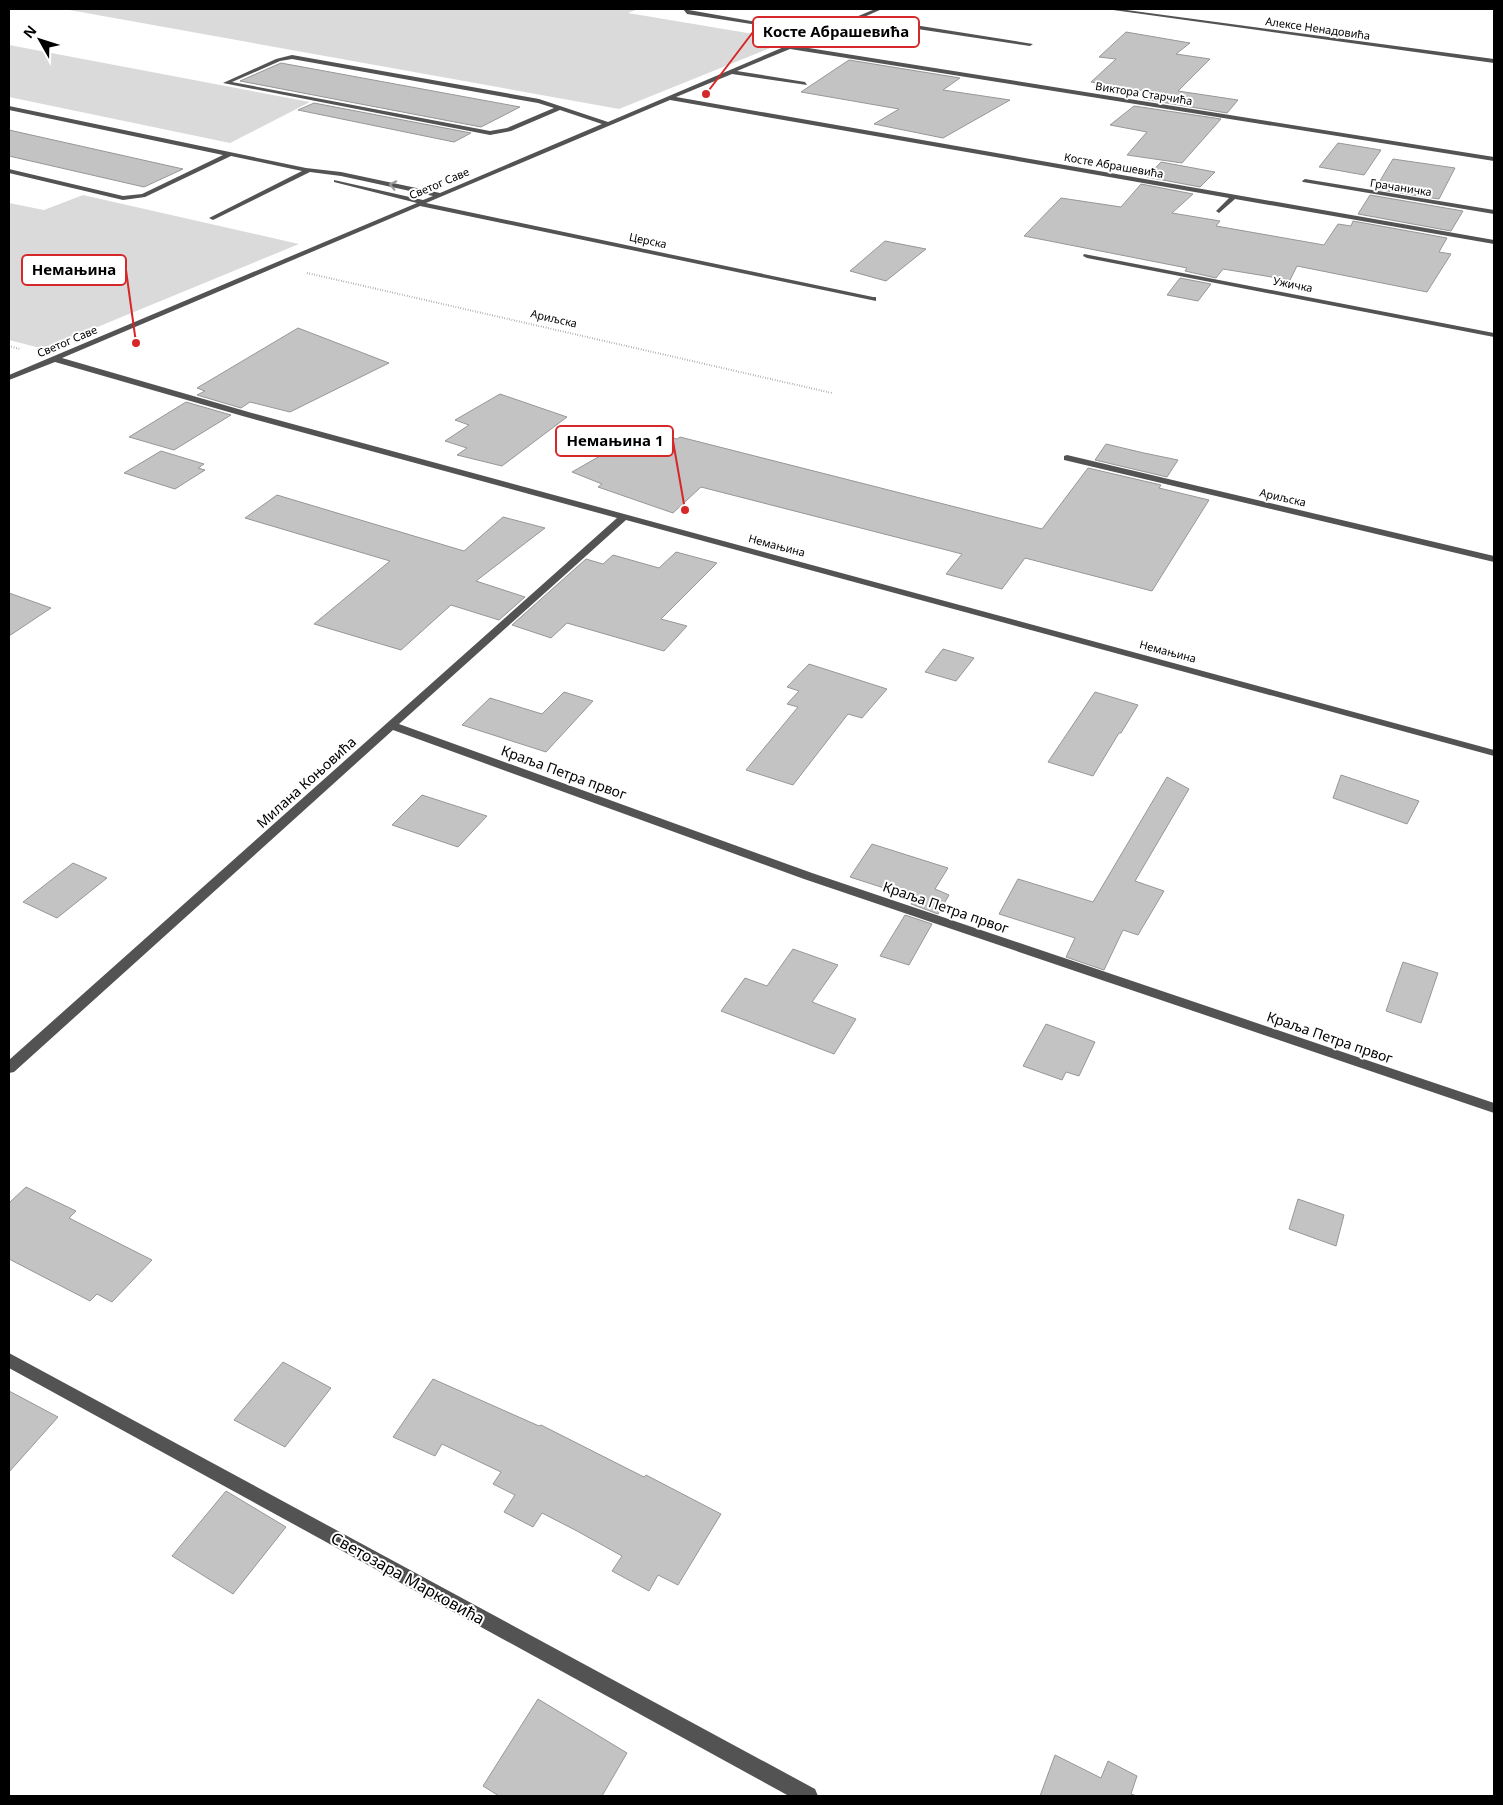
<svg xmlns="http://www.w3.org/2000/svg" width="1503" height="1805" viewBox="0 0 1503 1805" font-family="'Noto Sans',sans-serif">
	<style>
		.green { fill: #dadada }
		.building { fill: #c3c3c3; stroke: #979797 }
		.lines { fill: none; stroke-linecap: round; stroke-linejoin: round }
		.path { stroke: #757575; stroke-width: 2; stroke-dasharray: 0.5 2; stroke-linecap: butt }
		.minor { fill: #535353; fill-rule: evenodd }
		.oneway { stroke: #989898 }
		.labels { text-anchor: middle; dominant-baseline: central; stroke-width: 4; stroke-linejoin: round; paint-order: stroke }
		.far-street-label { font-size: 11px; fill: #000; stroke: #fff }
		.street-label { font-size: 14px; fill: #000; stroke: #fff }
		.near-street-label { font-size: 16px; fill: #000; stroke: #fff }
		.leader { fill: none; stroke: #d62828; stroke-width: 2 }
		.callout-dot { fill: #d62828; stroke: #fff; stroke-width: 2 }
		.callout { fill: #fff; stroke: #d62828; stroke-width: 2 }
		.callout-label { font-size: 15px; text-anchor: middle; font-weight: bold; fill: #000 }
	</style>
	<rect width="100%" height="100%" fill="#fff"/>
	<g class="green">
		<path d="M 64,9 L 638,9 L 628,13 L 790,40 L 619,109 Z"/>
		<path d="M 9,45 L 310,102 L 230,143 L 9,97 Z"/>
		<path d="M 83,195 L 299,244 L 44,349 L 9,340 L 9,203 L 44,210 Z"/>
	</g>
	<g class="building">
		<path d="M 1126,32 L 1190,43 L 1176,54 L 1210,59 L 1178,91 L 1238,100 L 1227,113 L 1143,99 L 1152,92 L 1091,82 L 1116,59 L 1099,57 Z"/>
		<path d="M 849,60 L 960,78 L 943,90 L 1010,100 L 943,138 L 874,124 L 899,109 L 801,92 Z"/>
		<path d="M 281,63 L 520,107 L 481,127 L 240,81 Z"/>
		<path d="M 314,103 L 471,133 L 454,142 L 298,110 Z"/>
		<path d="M 1134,106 L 1221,119 L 1182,163 L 1127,155 L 1147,132 L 1110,125 Z"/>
		<path d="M 9,130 L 183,169 L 144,187 L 9,156 Z"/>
		<path d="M 1338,143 L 1381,150 L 1364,175 L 1319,167 Z"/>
		<path d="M 1393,159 L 1455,168 L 1439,199 L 1375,189 Z"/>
		<path d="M 1161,162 L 1215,172 L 1200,187 L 1147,177 Z"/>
		<path d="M 1141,184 L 1193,194 L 1172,213 L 1220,221 L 1216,226 L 1324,245 L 1338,224 L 1351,226 L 1353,221 L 1447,238 L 1439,252 L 1451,254 L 1427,292 L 1297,266 L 1290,280 L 1223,269 L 1216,278 L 1185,271 L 1187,268 L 1024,236 L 1061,198 L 1121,207 Z"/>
		<path d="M 1370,195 L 1463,211 L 1451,231 L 1358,214 Z"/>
		<path d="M 885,241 L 926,249 L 886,281 L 850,271 Z"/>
		<path d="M 1180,278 L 1211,284 L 1198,301 L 1167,295 Z"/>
		<path d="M 298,328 L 389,363 L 290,412 L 250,402 L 241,408 L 197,395 L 205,391 L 197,388 Z"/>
		<path d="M 500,394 L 567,417 L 502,466 L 457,455 L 467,448 L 445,441 L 469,425 L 455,420 Z"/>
		<path d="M 186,402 L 231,415 L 174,450 L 129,437 Z"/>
		<path d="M 645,431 L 677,439 L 680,437 L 1042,529 L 1088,468 L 1161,485 L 1159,488 L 1209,500 L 1152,591 L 1025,558 L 1002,589 L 946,574 L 962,554 L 701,487 L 673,513 L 598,487 L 602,484 L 572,472 L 607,452 L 615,455 Z"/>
		<path d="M 1106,444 L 1144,453 L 1178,460 L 1167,477 L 1095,460 Z"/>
		<path d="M 161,451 L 204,464 L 198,468 L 205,470 L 175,489 L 124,473 Z"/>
		<path d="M 277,495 L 464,551 L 503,517 L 545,528 L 476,581 L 525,597 L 499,620 L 451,605 L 401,650 L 314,624 L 390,561 L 245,518 Z"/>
		<path d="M 676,552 L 717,563 L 661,619 L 687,626 L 664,651 L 567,623 L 551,638 L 512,625 L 586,559 L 603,564 L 613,555 L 659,568 Z"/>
		<path d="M 9,593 L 51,608 L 9,636 Z"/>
		<path d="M 943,649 L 974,658 L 956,681 L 925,672 Z"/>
		<path d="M 809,664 L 887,689 L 862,718 L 848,714 L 793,785 L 746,770 L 798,707 L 787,704 L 799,691 L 787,687 Z"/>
		<path d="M 564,692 L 593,701 L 546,752 L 462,725 L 490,698 L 542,714 Z"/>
		<path d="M 1095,692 L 1138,705 L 1121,733 L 1119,733 L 1093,776 L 1048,762 Z"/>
		<path d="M 1341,775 L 1419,801 L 1407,824 L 1333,798 Z"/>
		<path d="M 1167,777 L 1189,789 L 1135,881 L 1164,891 L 1138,935 L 1123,930 L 1104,970 L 1066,957 L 1075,938 L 999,914 L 1018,879 L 1093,902 Z"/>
		<path d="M 422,795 L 487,816 L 458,847 L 392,825 Z"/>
		<path d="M 872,844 L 948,868 L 935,889 L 949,895 L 938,914 L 911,904 L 915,898 L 850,877 Z"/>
		<path d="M 73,863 L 107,878 L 57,918 L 23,902 Z"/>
		<path d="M 905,915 L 932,924 L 909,965 L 880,956 Z"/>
		<path d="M 793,949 L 838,965 L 812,1002 L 856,1019 L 834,1054 L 721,1011 L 745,978 L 767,986 Z"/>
		<path d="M 1403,962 L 1438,973 L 1421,1023 L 1386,1011 Z"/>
		<path d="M 1046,1024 L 1095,1042 L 1079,1076 L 1066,1072 L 1062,1080 L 1023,1066 Z"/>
		<path d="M 26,1187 L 76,1211 L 69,1218 L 152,1260 L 112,1302 L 97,1294 L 90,1301 L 9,1259 L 9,1203 Z"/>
		<path d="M 1298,1199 L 1344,1215 L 1336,1246 L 1289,1229 Z"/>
		<path d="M 283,1362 L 331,1388 L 285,1447 L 234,1420 Z"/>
		<path d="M 433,1379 L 539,1426 L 541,1425 L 644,1477 L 646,1475 L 721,1514 L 678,1585 L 658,1575 L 649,1591 L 612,1571 L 622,1556 L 577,1531 L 542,1513 L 533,1527 L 504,1512 L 515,1495 L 493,1484 L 501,1472 L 442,1444 L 435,1456 L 393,1437 Z"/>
		<path d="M 9,1391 L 58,1417 L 9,1472 Z"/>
		<path d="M 226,1491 L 286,1527 L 233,1594 L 172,1556 Z"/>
		<path d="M 538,1699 L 627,1753 L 602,1796 L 499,1796 L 483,1786 Z"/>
		<path d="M 1055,1755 L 1101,1778 L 1108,1761 L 1137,1776 L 1131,1794 L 1137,1796 L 1040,1796 Z"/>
	</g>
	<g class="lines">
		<g class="path">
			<path d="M 307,273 L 832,393"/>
			<path d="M 9,346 L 20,349"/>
		</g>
		<g class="minor">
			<path d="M 683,9 L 768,24 L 785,35 L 804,39 L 875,9 L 882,9 L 864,17 L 1033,44 L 1030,46 L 858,20 L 796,46 L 1494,157 L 1494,161 L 790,49 L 737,71 L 805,82 L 807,85 L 732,74 L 676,97 L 1494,240 L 1494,244 L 1235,199 L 1219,213 L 1216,211 L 1229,198 L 670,100 L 426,203 L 873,297 L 876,297 L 876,301 L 420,206 L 62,358 L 252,413 L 1494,750 L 1494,756 L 626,520 L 399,724 L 812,873 L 1494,1103 L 1494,1113 L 804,879 L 393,730 L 14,1072 L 9,1073 L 9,1060 L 617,518 L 246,417 L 55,362 L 9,380 L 9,375 L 417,203 L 334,182 L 334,180 L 423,200 L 433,196 L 341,176 L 310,172 L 213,220 L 209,218 L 211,217 L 302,171 L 231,156 L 145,197 L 123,200 L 9,173 L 9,169 L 123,196 L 142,194 L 223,155 L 9,110 L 9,106 L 306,168 L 341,172 L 440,193 L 602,124 L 560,110 L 511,131 L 490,135 L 223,83 L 276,59 L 292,55 L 539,99 L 608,122 L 798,41 L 781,37 L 764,26 L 687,14 ZM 292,59 L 538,103 L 554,108 L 507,128 L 490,131 L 232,82 L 280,61 Z"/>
			<path d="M 1106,9 L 1119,9 L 1494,59 L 1494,63 Z"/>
			<path d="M 1305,179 L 1494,210 L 1494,214 L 1303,182 L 1302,181 Z"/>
			<path d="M 1084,254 L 1494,333 L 1494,337 L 1087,258 L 1083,256 Z"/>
			<path d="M 1067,455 L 1494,556 L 1494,562 L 1064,460 L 1064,456 Z"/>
			<path d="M 9,1353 L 815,1789 L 818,1796 L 789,1796 L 9,1368 Z"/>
		</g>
	</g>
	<defs><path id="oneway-chevron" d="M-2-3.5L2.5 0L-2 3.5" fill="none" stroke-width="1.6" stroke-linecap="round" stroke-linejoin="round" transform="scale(1.25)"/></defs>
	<use class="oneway" href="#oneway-chevron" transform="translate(393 185) rotate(-168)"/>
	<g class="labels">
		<g class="far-street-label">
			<text transform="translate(1318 28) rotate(8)">Алексе Ненадовића</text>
			<text transform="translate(1144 93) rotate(9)">Виктора Старчића</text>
			<text transform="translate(1114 165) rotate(10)">Косте Абрашевића</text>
			<text transform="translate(439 183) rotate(-23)">Светог Саве</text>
			<text transform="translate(1401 187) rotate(9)">Грачаничка</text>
			<text transform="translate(648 240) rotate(12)">Церска</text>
			<text transform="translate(1293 284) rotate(11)">Ужичка</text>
			<text transform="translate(554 318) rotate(13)">Ариљска</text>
			<text transform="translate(67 341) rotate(-23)">Светог Саве</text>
			<text transform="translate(1283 497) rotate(13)">Ариљска</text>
			<text transform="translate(777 545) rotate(15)">Немањина</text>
			<text transform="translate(1168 651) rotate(15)">Немањина</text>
		</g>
		<g class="street-label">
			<text transform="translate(564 772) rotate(20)">Краља Петра првог</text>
			<text transform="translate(306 782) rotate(-42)">Милана Коњовића</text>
			<text transform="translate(946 907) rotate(19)">Краља Петра првог</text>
			<text transform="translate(1330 1037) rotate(19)">Краља Петра првог</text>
		</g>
		<g class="near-street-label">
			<text transform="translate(408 1578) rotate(29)">Светозара Марковића</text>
		</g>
	</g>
	<path class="leader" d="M706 94L753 32M136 343L126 270M685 510L673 441"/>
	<g class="callout-dot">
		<circle cx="706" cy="94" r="5"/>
		<circle cx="136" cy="343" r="5"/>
		<circle cx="685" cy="510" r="5"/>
	</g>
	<g class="callout">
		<rect x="753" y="17" width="166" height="30" rx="5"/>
		<rect x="22" y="255" width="104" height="30" rx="5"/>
		<rect x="556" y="426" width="117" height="30" rx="5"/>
	</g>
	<g class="callout-label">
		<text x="836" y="37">Косте Абрашевића</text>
		<text x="74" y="275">Немањина</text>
		<text x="615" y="446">Немањина 1</text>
	</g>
	<rect width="1503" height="1805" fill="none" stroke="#000000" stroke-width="20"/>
	<g transform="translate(40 40) rotate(309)" stroke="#ffffff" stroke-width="4" paint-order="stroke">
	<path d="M0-4L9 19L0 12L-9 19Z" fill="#000000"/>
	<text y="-8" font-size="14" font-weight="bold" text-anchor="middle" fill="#000000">N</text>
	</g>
</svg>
